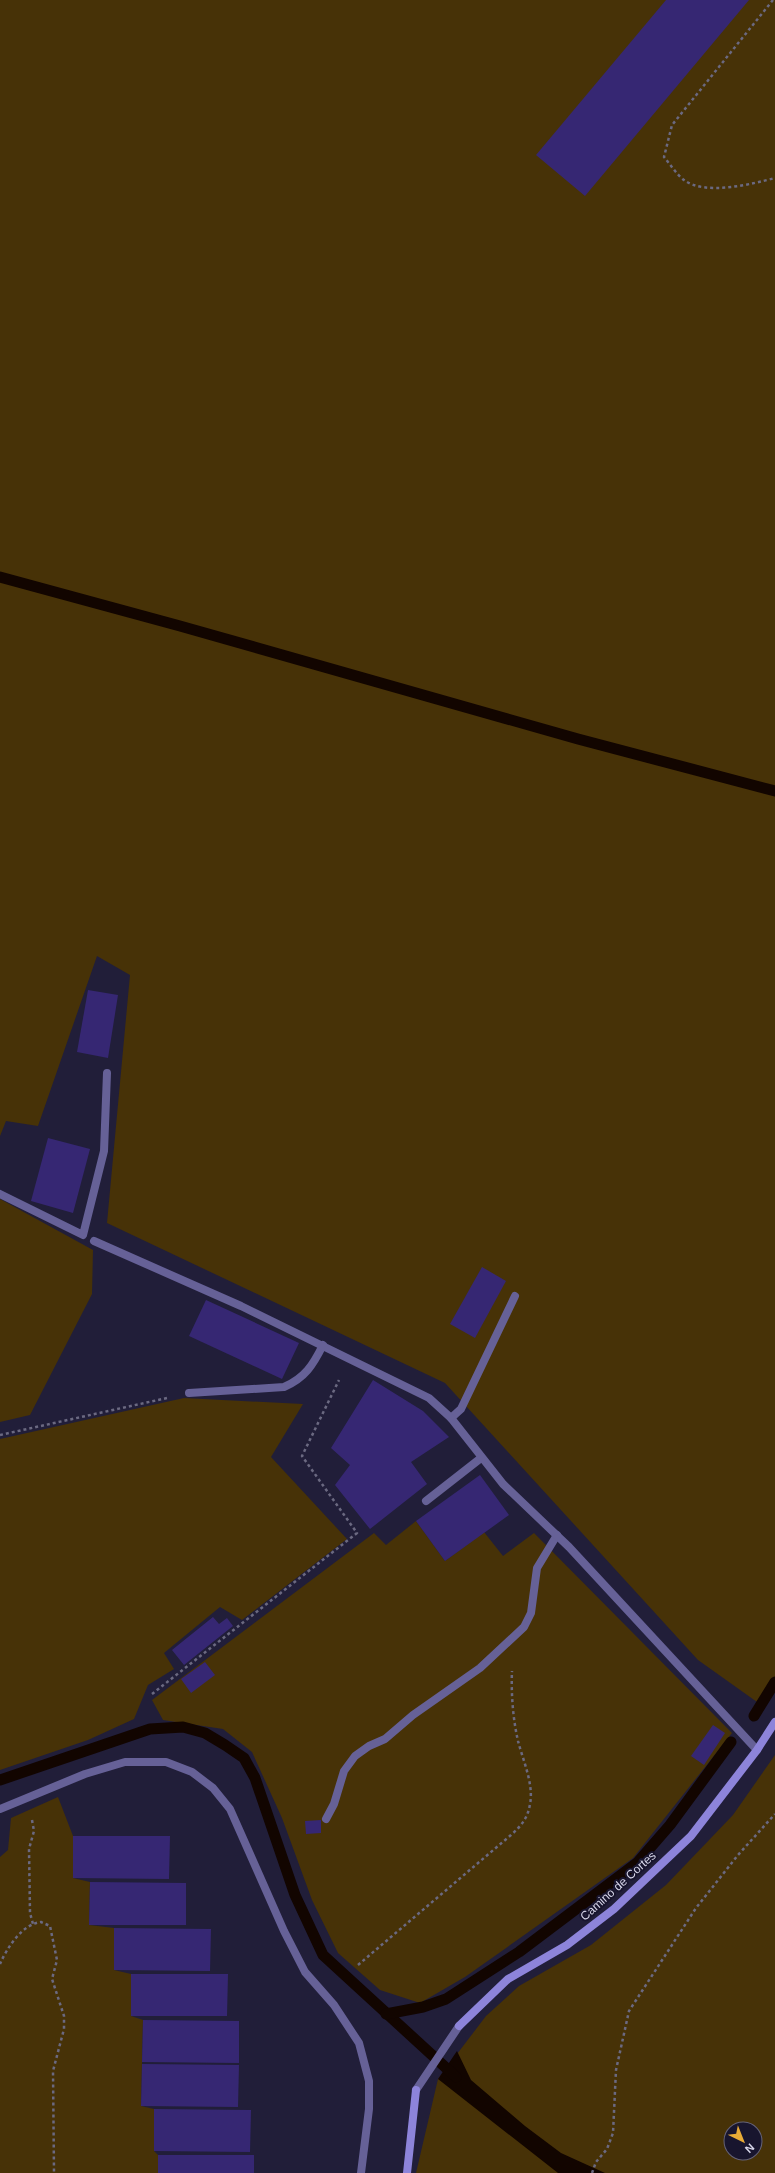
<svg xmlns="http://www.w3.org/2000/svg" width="775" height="2173" viewBox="0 0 775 2173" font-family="Arial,sans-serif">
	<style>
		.green { fill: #473207; fill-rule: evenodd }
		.water { fill: #120500 }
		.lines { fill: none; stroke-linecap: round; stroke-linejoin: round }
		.stream { stroke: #120500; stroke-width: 11 }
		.building { fill: #362773 }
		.path { stroke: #6b6981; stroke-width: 2.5; stroke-dasharray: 3 3; stroke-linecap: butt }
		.lane { stroke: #666197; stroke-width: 8 }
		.street { stroke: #666197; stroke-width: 8 }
		.secondary { stroke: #8d84da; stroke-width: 8 }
		.labels { text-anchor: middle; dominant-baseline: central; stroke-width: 4; stroke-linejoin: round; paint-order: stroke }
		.street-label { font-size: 12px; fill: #d8d7ea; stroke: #18152e }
	</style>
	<rect width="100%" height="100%" fill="#211e39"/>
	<g class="green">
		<path d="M 0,0 L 775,0 L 775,1677 L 757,1702 L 698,1660 L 445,1383 L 107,1223 L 130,975 L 97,956 L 38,1126 L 6,1121 L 0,1136 Z"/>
		<path d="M 0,1199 L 93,1250 L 92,1294 L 30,1415 L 0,1422 Z"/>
		<path d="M 184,1398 L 303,1404 L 271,1457 L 347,1539 L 242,1620 L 220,1607 L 164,1653 L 174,1669 L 148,1685 L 134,1719 L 88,1740 L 0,1770 L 0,1439 Z"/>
		<path d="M 416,1521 L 445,1561 L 484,1532 L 503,1556 L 534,1533 L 732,1733 L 633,1858 L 465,1977 L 420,2003 L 380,1990 L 338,1953 L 312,1900 L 282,1818 L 252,1752 L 223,1729 L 163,1720 L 152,1700 L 374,1533 L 386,1545 Z"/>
		<path d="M 775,1755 L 775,2173 L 416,2173 L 438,2079 L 486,2016 L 519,1986 L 591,1945 L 666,1885 L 733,1815 ZM 731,2129 L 755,2129 L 755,2153 L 731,2153 Z"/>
		<path d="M 58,1797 L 73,1836 L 73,1878 L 90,1882 L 89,1925 L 114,1928 L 114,1970 L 131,1974 L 131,2016 L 143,2020 L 141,2106 L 154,2109 L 154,2151 L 158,2155 L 158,2173 L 0,2173 L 0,1857 L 8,1850 L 11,1818 Z"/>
	</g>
	<path class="water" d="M 457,2051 L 471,2080 L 525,2126 L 561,2153 L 605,2173 L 558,2173 L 438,2079 Z"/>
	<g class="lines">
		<g class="stream">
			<path d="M 0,577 L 180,626 L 578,739 L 775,791"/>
			<path d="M 754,1716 L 775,1682"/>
			<path d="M 0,1780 L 150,1729 L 183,1727 L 205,1733 L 225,1745 L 244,1758 L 255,1778 L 295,1895 L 323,1955 L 456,2077"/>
			<path d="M 386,2014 L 423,2007 L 446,1999 L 519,1952 L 637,1863 L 670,1825 L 731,1742"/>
		</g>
	</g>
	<g class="building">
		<path d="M 666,0 L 749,0 L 585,196 L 536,155 Z"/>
		<path d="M 88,990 L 118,995 L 108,1058 L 77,1052 Z"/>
		<path d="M 48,1138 L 90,1149 L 73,1213 L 31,1201 Z"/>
		<path d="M 482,1267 L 506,1281 L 475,1338 L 450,1324 Z"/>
		<path d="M 206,1300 L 299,1343 L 282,1379 L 189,1336 Z"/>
		<path d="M 373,1380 L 423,1411 L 449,1437 L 411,1462 L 427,1484 L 370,1529 L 335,1485 L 350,1465 L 331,1448 Z"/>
		<path d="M 480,1475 L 509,1515 L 445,1561 L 416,1521 Z"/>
		<path d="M 213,1617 L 219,1624 L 227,1618 L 233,1626 L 184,1665 L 172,1650 Z"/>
		<path d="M 205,1662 L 215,1675 L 191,1693 L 181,1679 Z"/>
		<path d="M 713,1725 L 725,1733 L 704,1765 L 691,1756 Z"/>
		<path d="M 321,1820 L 321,1833 L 306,1834 L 305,1821 Z"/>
		<path d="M 73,1836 L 170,1836 L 169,1879 L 73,1878 Z"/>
		<path d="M 90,1882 L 186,1883 L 186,1925 L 89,1925 Z"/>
		<path d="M 114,1928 L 211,1929 L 210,1971 L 114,1970 Z"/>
		<path d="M 131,1974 L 228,1974 L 227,2016 L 131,2016 Z"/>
		<path d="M 143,2020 L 239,2021 L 239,2063 L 142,2062 Z"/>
		<path d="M 142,2064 L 239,2065 L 238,2107 L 141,2106 Z"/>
		<path d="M 154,2109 L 251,2110 L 250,2152 L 154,2151 Z"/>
		<rect x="158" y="2155" width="96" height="18"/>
	</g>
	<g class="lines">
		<g class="path">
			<path d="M 773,0 L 672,125 L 664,157 C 670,164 677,175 684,180 C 705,196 752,184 775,178"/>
			<path d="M 0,1435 L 167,1398"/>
			<path d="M 152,1694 L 357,1533 L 302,1456 L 339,1380"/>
			<path d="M 32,1820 L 34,1831 L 29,1849 L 30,1913 L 33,1924"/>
			<path d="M 0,1964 C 7,1948 22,1924 41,1922 L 50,1926 L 57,1960 L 52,1979 L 64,2016 L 64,2029 L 53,2071 L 54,2173"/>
			<path d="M 358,1965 L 511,1835 C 521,1826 528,1818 530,1804 C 534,1785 523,1760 518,1741 C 513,1719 511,1694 512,1671"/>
			<path d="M 592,2173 L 596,2162 L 607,2149 L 613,2133 L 616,2070 L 629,2011 L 696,1908 L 738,1855 L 775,1814"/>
		</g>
		<g class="lane">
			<path d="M 0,1194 L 83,1235 L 104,1151 L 107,1073"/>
			<path d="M 189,1393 L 284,1387 C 305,1378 313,1365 323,1345"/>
			<path d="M 451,1418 L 461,1409 L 515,1296"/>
			<path d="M 426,1501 L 481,1458"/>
			<path d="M 326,1819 L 334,1804 L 344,1771 L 355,1756 L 369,1746 L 385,1739 L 413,1715 L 480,1668 L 524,1627 L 531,1613 L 537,1568 L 557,1535"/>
		</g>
		<g class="street">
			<path d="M 94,1241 L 241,1306 L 429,1398 L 451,1418 L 503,1484 L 569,1547 L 757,1750"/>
			<path d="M 0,1809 L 85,1774 L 125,1762 L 166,1762 L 192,1772 L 213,1788 L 230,1809 L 284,1931 L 305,1972 L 334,2005 L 359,2043 L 369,2081 L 369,2109 L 361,2173"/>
			<path d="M 416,2090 L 459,2026"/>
		</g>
		<g class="secondary">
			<path d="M 459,2026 L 508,1979 L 567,1945 L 614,1909 L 691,1836 L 757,1750 L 775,1722"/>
			<path d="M 407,2173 L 416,2090"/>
		</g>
	</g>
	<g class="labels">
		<g class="street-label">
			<text transform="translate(618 1886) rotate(-42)">Camino de Cortes</text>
		</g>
	</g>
	<g transform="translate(743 2141) rotate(137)"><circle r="19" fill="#18152e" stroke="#656379"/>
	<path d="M0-3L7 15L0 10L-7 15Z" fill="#e8ab37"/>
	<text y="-6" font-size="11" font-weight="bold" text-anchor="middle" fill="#d8d7ea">N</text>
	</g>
</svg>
